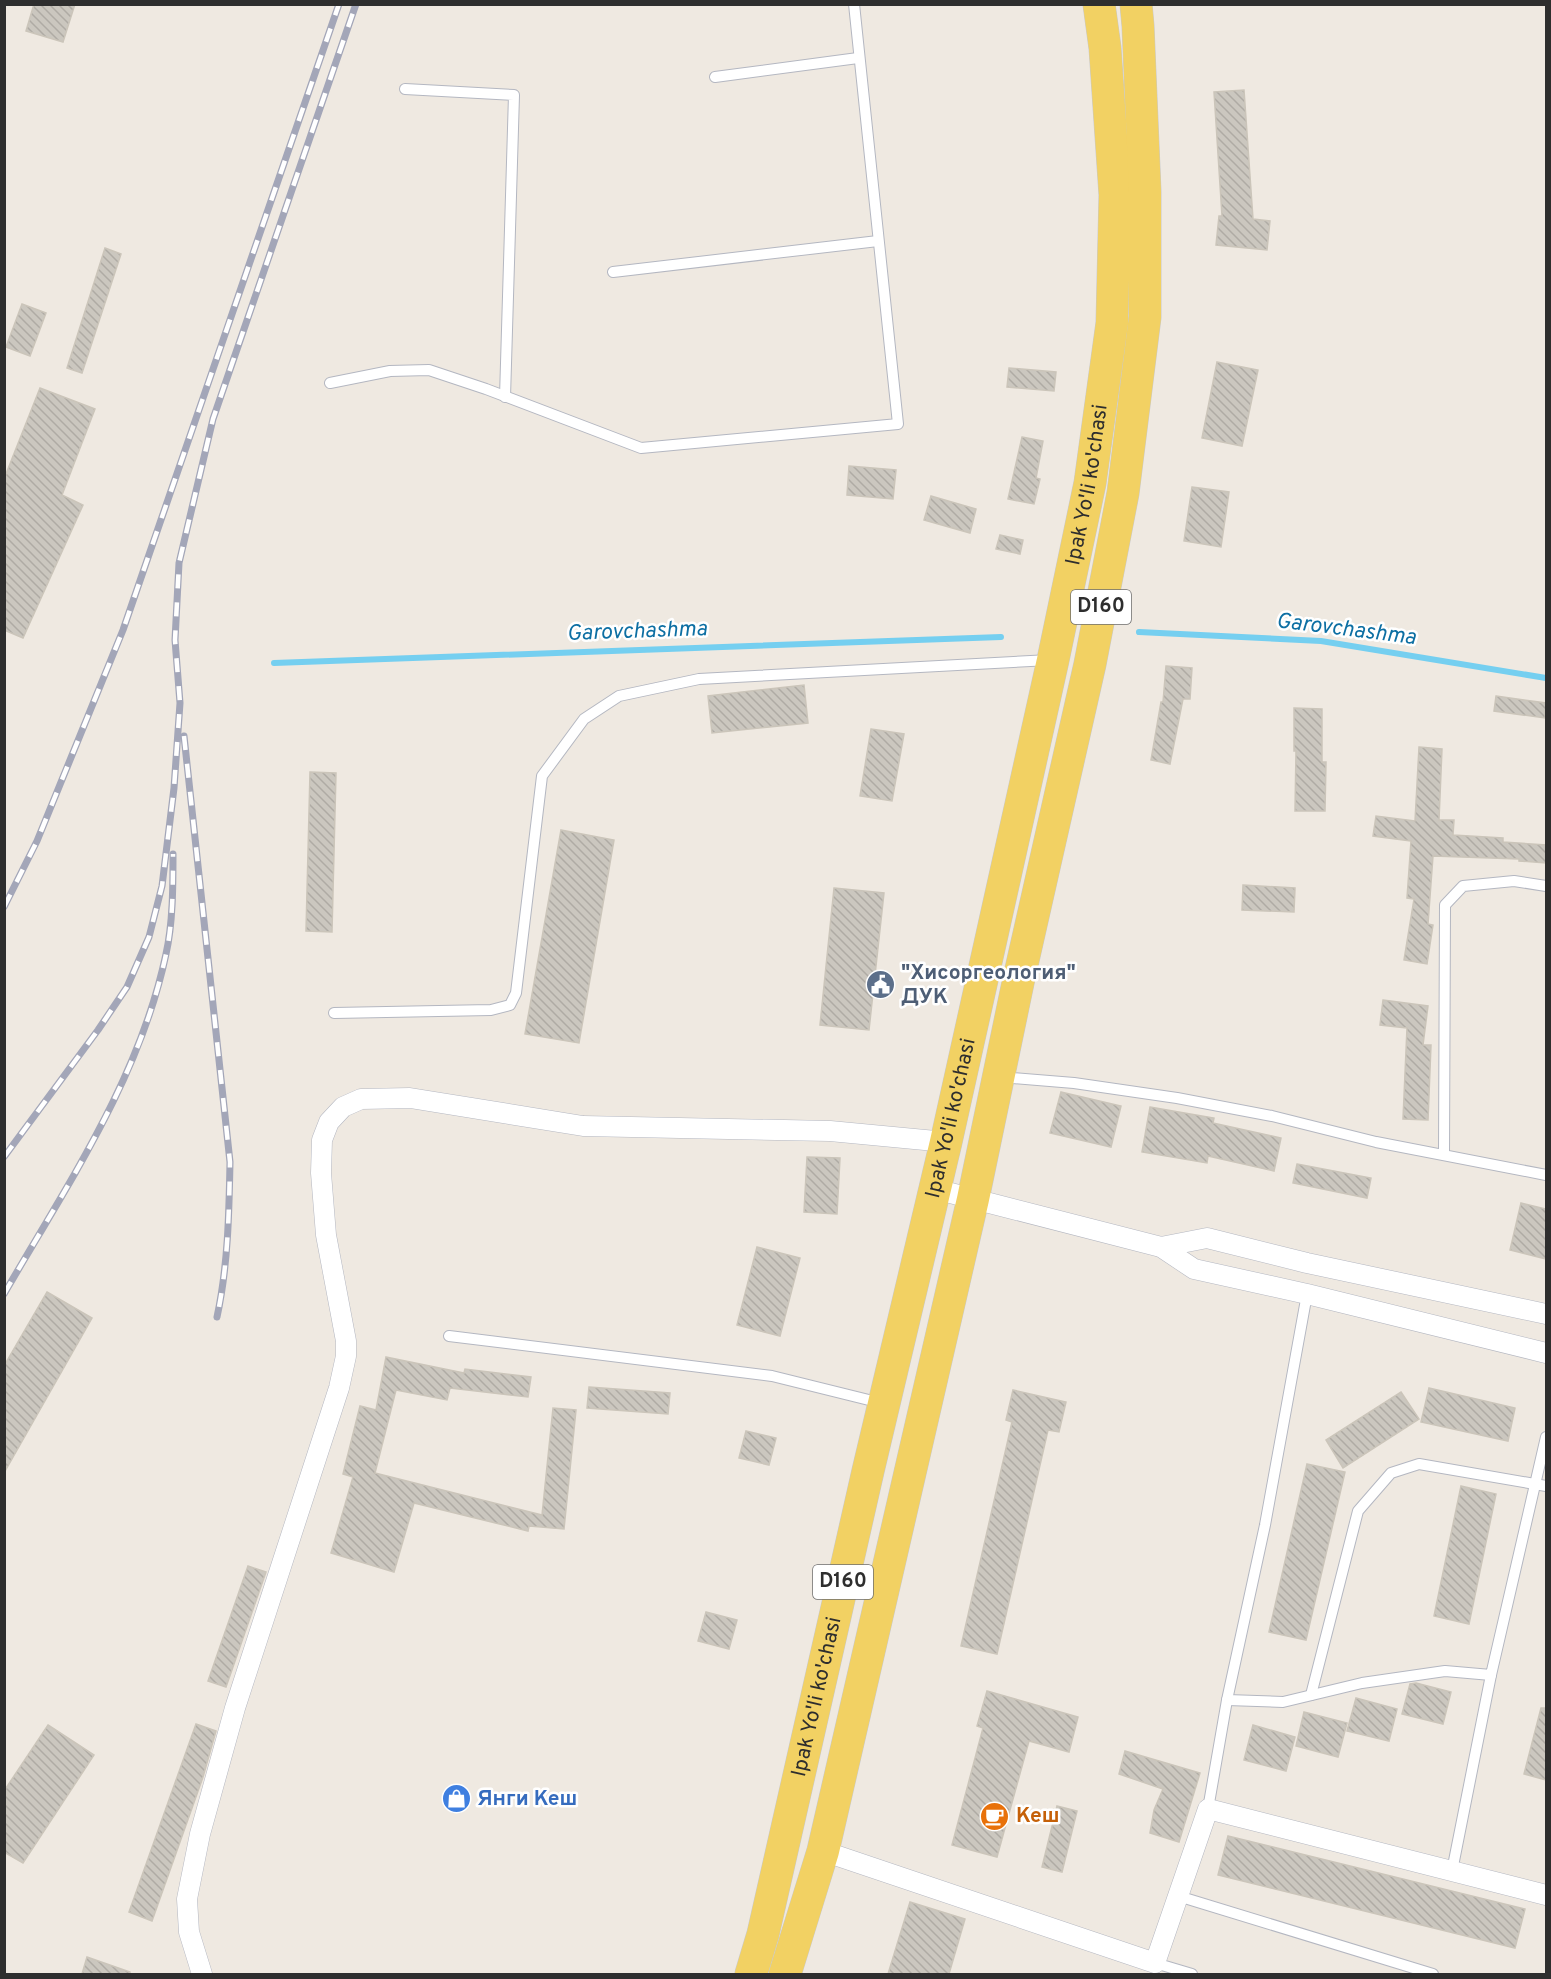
<svg xmlns="http://www.w3.org/2000/svg" width="1551" height="1979" viewBox="0 0 1551 1979" font-family="Overpass,sans-serif">
	<style>
		.lines { fill: none; stroke-linecap: round; stroke-linejoin: round }
		.stream { stroke: #75cff0; stroke-width: 6 }
		.building { fill: url(#building-back-hatch); stroke: #cbc5ba; stroke-width: 1.5 }
		.service-casing { stroke: #b4b7c1; stroke-width: 12 }
		.minor-casing { stroke: #b4b7c1; stroke-width: 21 }
		.primary-casing { stroke: #c9c9c9; stroke-width: 33 }
		.service { stroke: #fff; stroke-width: 10 }
		.minor { stroke: #fff; stroke-width: 20 }
		.primary { stroke: #f2d163; stroke-width: 32 }
		.rail-casing { stroke: #a3a6b8; stroke-width: 7 }
		.rail { stroke: #fff; stroke-width: 4.5; stroke-dasharray: 14; stroke-linecap: butt }
		.labels { text-anchor: middle; dominant-baseline: central; stroke-width: 5; stroke-linejoin: round; paint-order: stroke }
		.shield { fill: #fff; stroke: #6d6d6d; stroke-width: 1.5 }
		.shield-label { font-size: 20px; font-weight: bold; fill: #2e2e2e }
		.street-label { font-size: 21px; fill: #2e2e2e; stroke: #fff }
		.service-label { font-size: 21px; font-weight: bold; fill: #4e5e75; stroke: #fff; text-anchor: start }
		.shop-label { font-size: 21px; font-weight: bold; fill: #366cbe; stroke: #fff; text-anchor: start }
		.food-label { font-size: 21px; font-weight: bold; fill: #c56008; stroke: #fff; text-anchor: start }
		.water-label { font-size: 22px; font-style: italic; fill: #0d6fa3; stroke: #fff }
	</style>
	<defs>
		<pattern id="building-back-hatch" width="6" height="6" patternUnits="userSpaceOnUse" patternTransform="scale(1.5)"><rect width="6" height="6" fill="#cbc7bf"/><path d="M-1 5l2 2M0 0l6 6M5-1l2 2" fill="none" stroke="#afaba4"/></pattern>
	</defs>
	<rect width="100%" height="100%" fill="#efe9e1"/>
	<g class="lines">
		<g class="stream">
			<path d="M 1139,632 L 1321,641 L 1546,678"/>
			<path d="M 274,663 L 1001,637"/>
		</g>
	</g>
	<g class="building">
		<path d="M 34,4 L 75,4 L 63,42 L 26,31 Z"/>
		<path d="M 1244,90 L 1253,219 L 1270,221 L 1267,250 L 1216,245 L 1219,216 L 1222,216 L 1214,92 Z"/>
		<path d="M 105,248 L 121,254 L 82,373 L 67,368 Z"/>
		<path d="M 22,304 L 46,313 L 30,356 L 6,347 Z"/>
		<path d="M 1217,362 L 1258,370 L 1242,446 L 1202,438 Z"/>
		<path d="M 1009,368 L 1056,372 L 1054,391 L 1007,387 Z"/>
		<path d="M 40,388 L 95,409 L 62,495 L 83,505 L 23,638 L 4,630 L 4,479 Z"/>
		<path d="M 1022,437 L 1043,441 L 1036,478 L 1040,479 L 1034,504 L 1008,499 Z"/>
		<path d="M 849,466 L 896,470 L 893,499 L 847,495 Z"/>
		<path d="M 1192,487 L 1229,492 L 1221,547 L 1184,541 Z"/>
		<path d="M 931,496 L 976,509 L 970,533 L 924,520 Z"/>
		<path d="M 1000,535 L 1023,540 L 1020,554 L 996,549 Z"/>
		<path d="M 1166,666 L 1192,668 L 1190,699 L 1183,699 L 1170,764 L 1151,760 L 1161,702 L 1163,702 Z"/>
		<path d="M 804,685 L 808,723 L 712,733 L 708,696 Z"/>
		<path d="M 1496,696 L 1546,703 L 1545,718 L 1494,711 Z"/>
		<path d="M 1294,708 L 1322,709 L 1322,762 L 1326,762 L 1325,811 L 1295,811 L 1296,751 L 1294,751 Z"/>
		<path d="M 871,729 L 904,734 L 892,801 L 860,796 Z"/>
		<path d="M 1419,747 L 1442,749 L 1439,820 L 1454,820 L 1453,835 L 1503,838 L 1503,842 L 1546,845 L 1546,863 L 1519,861 L 1519,859 L 1433,856 L 1428,924 L 1433,925 L 1427,964 L 1404,960 L 1414,899 L 1407,898 L 1411,841 L 1373,836 L 1376,816 L 1415,821 Z"/>
		<path d="M 310,772 L 336,773 L 332,932 L 306,931 Z"/>
		<path d="M 561,830 L 614,840 L 579,1043 L 525,1034 Z"/>
		<path d="M 1243,885 L 1295,888 L 1294,912 L 1242,910 Z"/>
		<path d="M 834,888 L 884,893 L 869,1030 L 820,1025 Z"/>
		<path d="M 1383,1000 L 1428,1006 L 1423,1045 L 1431,1045 L 1428,1120 L 1403,1119 L 1407,1028 L 1380,1025 Z"/>
		<path d="M 1061,1092 L 1121,1106 L 1111,1147 L 1050,1133 Z"/>
		<path d="M 1150,1107 L 1214,1118 L 1213,1123 L 1281,1138 L 1274,1171 L 1208,1156 L 1207,1163 L 1142,1152 Z"/>
		<path d="M 807,1157 L 840,1158 L 837,1214 L 804,1212 Z"/>
		<path d="M 1297,1164 L 1371,1178 L 1367,1198 L 1293,1183 Z"/>
		<path d="M 1521,1203 L 1546,1209 L 1546,1259 L 1510,1250 Z"/>
		<path d="M 757,1247 L 800,1258 L 780,1336 L 737,1325 Z"/>
		<path d="M 47,1292 L 92,1318 L 4,1473 L 4,1366 Z"/>
		<path d="M 386,1357 L 464,1373 L 465,1369 L 531,1377 L 528,1397 L 450,1388 L 447,1400 L 396,1390 L 375,1473 L 542,1515 L 553,1408 L 576,1410 L 564,1529 L 529,1526 L 528,1531 L 414,1503 L 394,1572 L 331,1553 L 353,1477 L 343,1474 L 360,1406 L 376,1410 Z"/>
		<path d="M 589,1387 L 670,1393 L 668,1414 L 587,1408 Z"/>
		<path d="M 1429,1388 L 1515,1408 L 1508,1441 L 1421,1422 Z"/>
		<path d="M 1013,1390 L 1066,1402 L 1059,1432 L 1048,1430 L 997,1654 L 961,1646 L 1012,1422 L 1006,1420 Z"/>
		<path d="M 1401,1392 L 1419,1419 L 1343,1468 L 1326,1440 Z"/>
		<path d="M 746,1431 L 776,1438 L 769,1465 L 739,1458 Z"/>
		<path d="M 1307,1464 L 1345,1472 L 1306,1640 L 1269,1632 Z"/>
		<path d="M 1461,1486 L 1496,1494 L 1469,1624 L 1434,1616 Z"/>
		<path d="M 248,1566 L 266,1572 L 226,1687 L 208,1681 Z"/>
		<path d="M 706,1612 L 737,1620 L 729,1649 L 698,1641 Z"/>
		<path d="M 1416,1683 L 1451,1692 L 1443,1724 L 1402,1714 L 1410,1684 Z"/>
		<path d="M 987,1691 L 1078,1717 L 1069,1752 L 1029,1741 L 997,1857 L 952,1845 L 983,1728 L 977,1726 Z"/>
		<path d="M 1356,1698 L 1397,1709 L 1389,1741 L 1347,1731 Z"/>
		<path d="M 1541,1708 L 1546,1708 L 1546,1780 L 1524,1774 Z"/>
		<path d="M 1304,1712 L 1347,1723 L 1338,1757 L 1296,1746 Z"/>
		<path d="M 196,1724 L 216,1731 L 203,1777 L 152,1921 L 129,1912 Z"/>
		<path d="M 48,1725 L 94,1755 L 23,1863 L 4,1852 L 4,1791 Z"/>
		<path d="M 1253,1725 L 1295,1737 L 1286,1771 L 1244,1760 Z"/>
		<path d="M 1125,1751 L 1200,1773 L 1179,1842 L 1150,1833 L 1154,1810 L 1163,1789 L 1119,1774 Z"/>
		<path d="M 1057,1806 L 1077,1811 L 1062,1872 L 1042,1867 Z"/>
		<path d="M 1228,1836 L 1525,1909 L 1515,1948 L 1218,1875 Z"/>
		<path d="M 910,1902 L 965,1919 L 949,1974 L 888,1974 Z"/>
		<path d="M 87,1957 L 130,1972 L 130,1974 L 82,1974 Z"/>
	</g>
	<g class="lines">
		<defs>
			<g id="service">
				<path d="M 715,77 L 858,58"/>
				<path d="M 405,89 L 514,95 L 505,397"/>
				<path d="M 613,272 L 878,241"/>
				<path d="M 330,383 L 390,371 L 429,370 L 486,389 L 641,448 L 898,424 L 854,4"/>
				<path d="M 334,1013 L 491,1010 L 510,1005 L 516,993 L 542,776 L 584,719 L 619,696 L 699,679 L 1050,660"/>
				<path d="M 1001,1077 L 1074,1083 L 1177,1098 L 1272,1116 L 1376,1142 L 1546,1175"/>
				<path d="M 1444,1155 L 1445,905 L 1463,886 L 1514,881 L 1546,886"/>
				<path d="M 449,1336 L 772,1376 L 881,1403"/>
				<path d="M 1311,1695 L 1358,1511 L 1391,1473 L 1419,1464 L 1546,1486"/>
				<path d="M 1227,1700 L 1283,1702 L 1362,1683 L 1445,1671 L 1491,1675 L 1546,1437"/>
				<path d="M 1208,1809 L 1227,1700 L 1265,1525 L 1307,1294"/>
				<path d="M 1452,1871 L 1491,1675"/>
				<path d="M 1178,1896 L 1433,1974"/>
				<path d="M 1155,1963 L 1192,1974"/>
			</g>
			<g id="minor">
				<path d="M 935,1189 L 1161,1247 L 1194,1269 L 1307,1294 L 1546,1353"/>
				<path d="M 1161,1247 L 1207,1238 L 1307,1263 L 1546,1314"/>
				<path d="M 823,1851 L 1155,1963 L 1208,1809 L 1546,1895"/>
				<path d="M 202,1974 L 189,1932 L 187,1899 L 200,1834 L 235,1708 L 339,1388 L 346,1356 L 346,1341 L 326,1235 L 321,1173 L 322,1140 L 329,1122 L 343,1107 L 361,1099 L 410,1098 L 583,1126 L 830,1131 L 946,1142"/>
			</g>
			<g id="primary">
				<path id="s1" d="M 751,1974 L 763,1934 L 868,1471 L 946,1142 L 1053,660 L 1090,483 L 1112,323 L 1115,195 L 1105,48 L 1099,4"/>
				<path d="M 785,1974 L 823,1851 L 973,1199 L 1019,978 L 1090,664 L 1123,493 L 1145,317 L 1145,192 L 1138,26 L 1136,4"/>
			</g>
		</defs>
		<use href="#service" class="service-casing"/>
		<use href="#minor" class="minor-casing"/>
		<use href="#primary" class="primary-casing"/>
		<use href="#service" class="service"/>
		<use href="#minor" class="minor"/>
		<use href="#primary" class="primary"/>
		<defs>
			<g id="rail">
				<path d="M 184,736 L 230,1162 C 229,1214 228,1266 217,1317"/>
				<path d="M 4,907 L 37,841 L 123,630 L 339,4"/>
				<path d="M 4,1157 L 98,1030 L 127,987 L 149,937 L 162,886 L 174,788 L 180,703 L 175,640 L 179,563 L 213,419 L 356,4"/>
				<path d="M 4,1294 C 67,1185 140,1078 166,954 C 173,923 173,885 173,854"/>
			</g>
		</defs>
		<use href="#rail" class="rail-casing"/>
		<use href="#rail" class="rail"/>
	</g>
	<defs>
		<symbol id="civic-disc" viewBox="-11 -11 22 22"><circle r="9.5" fill="#5c6f8a" stroke="#fff"/><path d="M-.6-6.5H3V-4.5H.6V-3L4-1V1h2V6H-6V1h2V-1L-.6-3ZM-1.2 2.5V6h2.4V2.5Z" fill="#fff"/></symbol>
		<symbol id="shop-disc" viewBox="-11 -11 22 22"><circle r="9.5" fill="#3f7fe0" stroke="#fff"/><path d="M-5-2.5h2.3a2.7 3.5 0 0 1 5.4 0H5L5.5 6h-11ZM-1.5-2.5h3a1.5 2.3 0 0 0-3 0Z" fill="#fff"/></symbol>
		<symbol id="cafe-disc" viewBox="-11 -11 22 22"><circle r="9.5" fill="#e8710a" stroke="#fff"/><path d="M-5.5-4.5H6V0H3Q3 3.5 0 3.5H-2.5Q-5.5 3.5-5.5 0ZM3-3.2v2h1.7v-2ZM-6 4.5H4V6H-6Z" fill="#fff"/></symbol>
	</defs>
	<g fill-rule="evenodd">
		<use href="#civic-disc" x="864" y="968" width="33" height="33"/>
		<use href="#shop-disc" x="440" y="1782" width="33" height="33"/>
		<use href="#cafe-disc" x="978" y="1800" width="33" height="33"/>
	</g>
	<g class="labels">
		<g class="shield">
			<rect x="1071" y="590" width="60" height="34" rx="4.5"/>
			<rect x="813" y="1565" width="60" height="34" rx="4.5"/>
		</g>
		<g class="shield-label">
			<text x="1101" y="607">D160</text>
			<text x="843" y="1582">D160</text>
		</g>
		<g class="street-label">
			<text stroke="none"><textPath href="#s1" startOffset="1527">Ipak Yo'li ko'chasi</textPath></text>
			<text stroke="none"><textPath href="#s1" startOffset="879">Ipak Yo'li ko'chasi</textPath></text>
			<text stroke="none"><textPath href="#s1" startOffset="285">Ipak Yo'li ko'chasi</textPath></text>
		</g>
		<g class="service-label">
			<text x="901" y="973">"Хисоргеология"<tspan x="901" dy="24">ДУК</tspan></text>
		</g>
		<g class="shop-label">
			<text x="477" y="1799">Янги Кеш</text>
		</g>
		<g class="food-label">
			<text x="1016" y="1816">Кеш</text>
		</g>
		<g class="water-label">
			<text transform="translate(1346 630) rotate(7)">Garovchashma</text>
			<text transform="translate(637 632) rotate(-2)">Garovchashma</text>
		</g>
	</g>
	<rect width="1551" height="1979" fill="none" stroke="#2e2e2e" stroke-width="12"/>
</svg>
